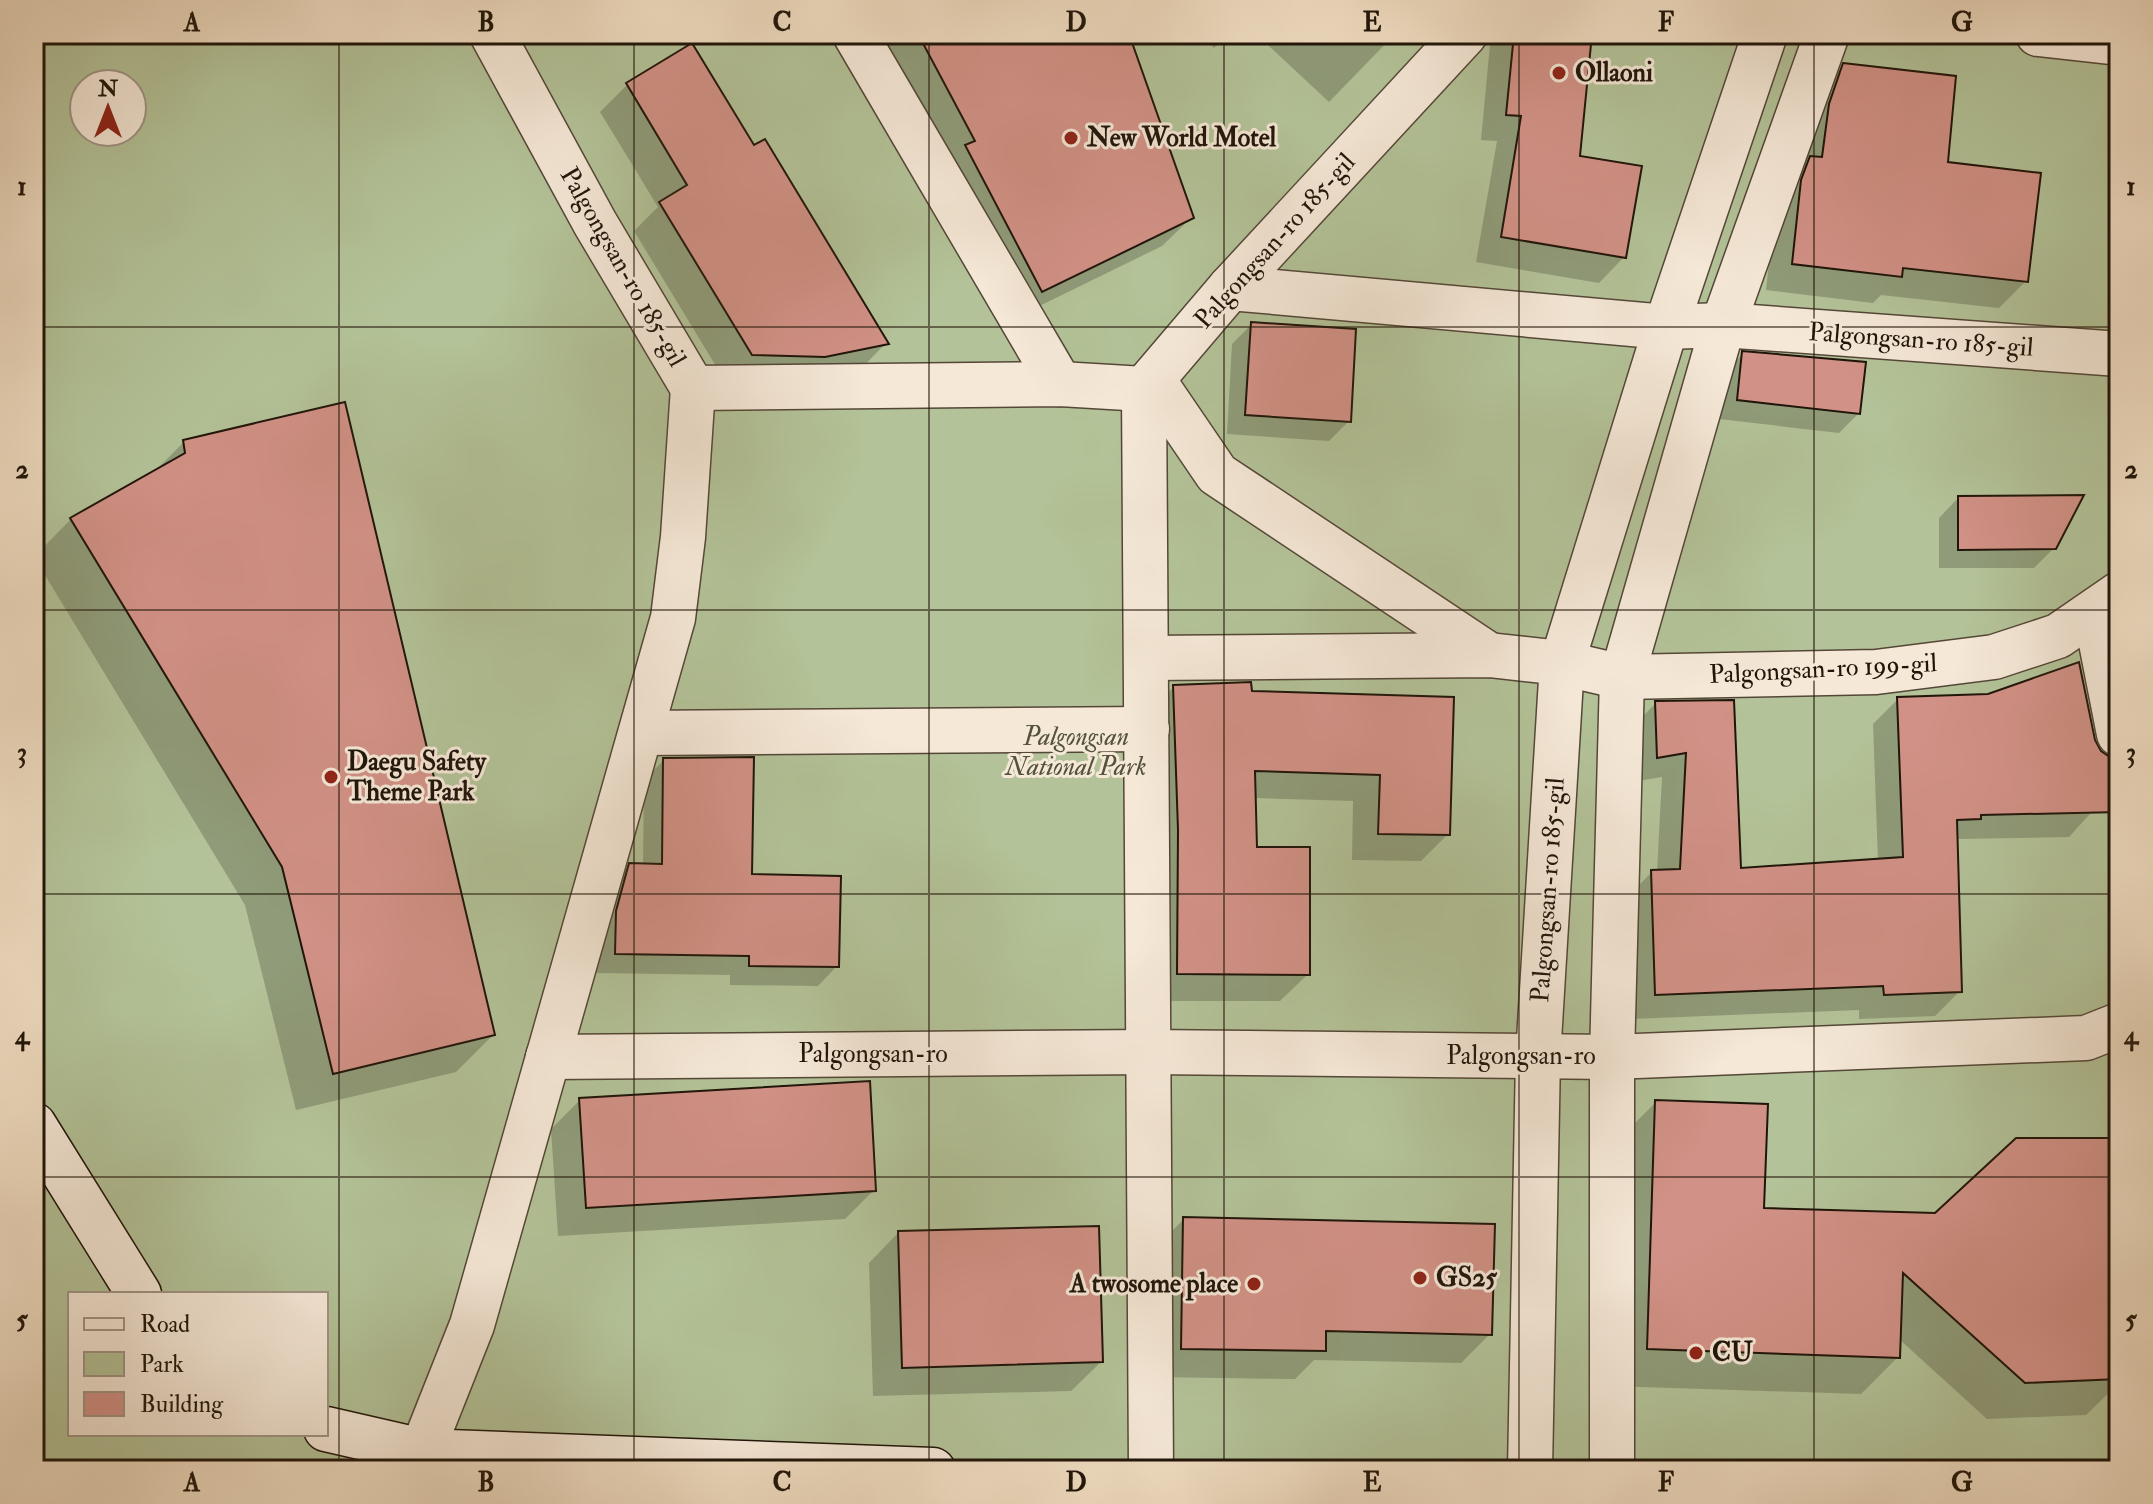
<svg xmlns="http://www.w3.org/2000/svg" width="2153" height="1504" viewBox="0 0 2153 1504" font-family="'IM FELL Double Pica',serif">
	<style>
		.green { fill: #b3c298; stroke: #6a6c51; stroke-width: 2; fill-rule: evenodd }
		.shadow { fill: #0003 }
		.building { fill: #d19186; stroke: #20150a; stroke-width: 2 }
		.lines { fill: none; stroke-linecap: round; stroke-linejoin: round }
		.street-casing { stroke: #544738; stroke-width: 47 }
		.secondary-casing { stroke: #20150a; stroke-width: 47 }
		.street { stroke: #f5e8d7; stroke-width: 44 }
		.secondary { stroke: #f5e8d7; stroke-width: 44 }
		.grid { fill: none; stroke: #20150a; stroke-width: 2; stroke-opacity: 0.55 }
		.poi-dot { fill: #8f2418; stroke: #f5e8d7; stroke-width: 3 }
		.labels { text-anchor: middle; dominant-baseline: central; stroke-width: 6; stroke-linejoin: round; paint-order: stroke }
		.poi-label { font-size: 26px; font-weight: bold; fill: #20150a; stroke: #f5e8d7; text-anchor: start }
		.street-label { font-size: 26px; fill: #20150a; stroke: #f5e8d7 }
		.park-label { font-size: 26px; font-style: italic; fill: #53523c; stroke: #f5e8d7 }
		.neatline { fill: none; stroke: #20150a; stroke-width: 3 }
		.grid-label { font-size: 26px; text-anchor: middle; font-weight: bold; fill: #20150a }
	</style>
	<rect width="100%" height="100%" fill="#efdcc1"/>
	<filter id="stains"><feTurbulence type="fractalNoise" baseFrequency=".0025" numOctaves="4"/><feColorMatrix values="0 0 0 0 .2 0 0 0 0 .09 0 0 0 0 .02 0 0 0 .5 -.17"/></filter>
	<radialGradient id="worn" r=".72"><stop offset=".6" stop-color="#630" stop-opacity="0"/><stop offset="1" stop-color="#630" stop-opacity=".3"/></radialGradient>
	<path class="green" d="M 34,34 L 2119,34 L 2119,1470 L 34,1470 ZM 84,84 L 132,84 L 132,132 L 84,132 ZM 70,1294 L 326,1294 L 326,1434 L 70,1434 Z"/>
	<g class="shadow">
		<path d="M 873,34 L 1127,34 L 1192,217 L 1162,246 L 1013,319 Z"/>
		<path d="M 1199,34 L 1229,34 L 1214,48 Z"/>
		<path d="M 1256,34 L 1395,34 L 1329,102 Z"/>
		<path d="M 1501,34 L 1590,34 L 1578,158 L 1624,257 L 1599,283 L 1476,262 L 1497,141 L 1481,140 L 1490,45 Z"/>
		<path d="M 691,45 L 753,148 L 886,343 L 860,370 L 725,381 L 634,231 L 658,207 L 600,112 L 627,85 Z"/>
		<path d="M 1844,65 L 1945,164 L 2026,281 L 1999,308 L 1881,295 L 1873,303 L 1766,290 L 1775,209 L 1816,93 Z"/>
		<path d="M 1252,324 L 1349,421 L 1329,441 L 1227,434 L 1232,344 Z"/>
		<path d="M 1743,354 L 1859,413 L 1839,433 L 1719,419 L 1723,373 Z"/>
		<path d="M 184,442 L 493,1035 L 456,1072 L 296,1110 L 245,905 L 34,557 L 71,519 L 152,474 Z"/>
		<path d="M 1958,498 L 2054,548 L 2034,568 L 1939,568 L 1939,518 Z"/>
		<path d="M 1174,687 L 1250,693 L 1452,699 L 1448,834 L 1421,861 L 1352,860 L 1353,801 L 1254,798 L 1256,849 L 1308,974 L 1280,1001 L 1151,1001 L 1146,714 Z"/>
		<path d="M 1898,699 L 2093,740 L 2098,751 L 2110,759 L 2119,760 L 2119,782 L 2069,837 L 1958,839 L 1956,841 L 1960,991 L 1935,1016 L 1859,1019 L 1859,1010 L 1631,1019 L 1627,897 L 1652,872 L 1657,872 L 1662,777 L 1632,782 L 1631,728 L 1656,703 L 1732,702 L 1739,870 L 1878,861 L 1873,724 Z"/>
		<path d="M 664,760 L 750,876 L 837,966 L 818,986 L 730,985 L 730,975 L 596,973 L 597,932 L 610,885 L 630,865 L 643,865 L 644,780 Z"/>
		<path d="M 580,1100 L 874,1190 L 845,1219 L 558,1236 L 551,1129 Z"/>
		<path d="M 1656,1102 L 1762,1210 L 1936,1215 L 2119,1149 L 2119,1383 L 2086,1415 L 1987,1419 L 1899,1339 L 1898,1357 L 1861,1394 L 1610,1386 L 1619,1139 Z"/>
		<path d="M 1184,1219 L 1490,1334 L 1461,1363 L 1314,1360 L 1295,1379 L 1152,1377 L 1155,1248 Z"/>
		<path d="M 898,1233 L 1101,1362 L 1071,1391 L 873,1396 L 869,1263 Z"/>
	</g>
	<g class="building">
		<path d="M 918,34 L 1129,34 L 1194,218 L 1042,292 L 965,145 L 975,141 Z"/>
		<path d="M 1514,34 L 1592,34 L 1580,156 L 1642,166 L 1626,258 L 1501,237 L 1521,116 L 1506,115 Z"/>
		<path d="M 692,43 L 754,145 L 765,139 L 889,344 L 825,357 L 752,355 L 659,202 L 687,185 L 626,83 Z"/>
		<path d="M 1843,63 L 1956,76 L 1948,162 L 2041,173 L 2028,282 L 1903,268 L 1902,277 L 1792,264 L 1801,180 L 1810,156 L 1822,157 L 1829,104 Z"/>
		<path d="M 1251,322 L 1356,329 L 1351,422 L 1245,415 Z"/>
		<path d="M 1742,351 L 1866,362 L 1860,414 L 1737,400 Z"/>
		<path d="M 345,402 L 495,1035 L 333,1074 L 282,867 L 70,518 L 185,453 L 183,440 Z"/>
		<path d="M 2084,495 L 2056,549 L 1958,550 L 1958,496 Z"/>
		<path d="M 2079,662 L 2095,740 L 2101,751 L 2110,757 L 2119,758 L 2119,812 L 1981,815 L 1981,819 L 1957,820 L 1962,992 L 1884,995 L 1883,986 L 1655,995 L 1651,870 L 1680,869 L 1686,753 L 1657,758 L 1655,701 L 1734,700 L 1741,868 L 1903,857 L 1897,697 L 1988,694 Z"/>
		<path d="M 1251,682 L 1252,691 L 1454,697 L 1450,835 L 1378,834 L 1380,775 L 1255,771 L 1257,847 L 1310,847 L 1310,975 L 1177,974 L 1178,830 L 1173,685 Z"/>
		<path d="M 754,757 L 752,874 L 841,876 L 839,967 L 749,966 L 749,956 L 615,954 L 616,911 L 629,863 L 662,864 L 663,758 Z"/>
		<path d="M 870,1081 L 876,1191 L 586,1208 L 579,1098 Z"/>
		<path d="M 1655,1100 L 1768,1104 L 1764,1208 L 1935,1213 L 2016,1138 L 2119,1138 L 2119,1379 L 2025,1383 L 1903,1273 L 1900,1358 L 1647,1349 Z"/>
		<path d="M 1183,1217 L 1495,1224 L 1492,1335 L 1326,1331 L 1326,1351 L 1181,1349 Z"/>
		<path d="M 1099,1226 L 1103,1362 L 902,1368 L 898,1231 Z"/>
	</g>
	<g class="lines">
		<defs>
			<g id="street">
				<path d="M 492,34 L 595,223 L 693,388"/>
				<path d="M 855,34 L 1060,384"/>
				<path d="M 2038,34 L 2119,43"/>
				<path d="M 1230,288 L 1666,327 L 1723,325 L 2119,354"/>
				<path d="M 1153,380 L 1217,474 L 1489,655"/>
				<path d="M 693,388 L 1060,384 L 1144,389 L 1230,288 L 1465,34"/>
				<path d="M 1144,389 L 1151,1470"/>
				<path d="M 2095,612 L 2119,734"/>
				<path d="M 1147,658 L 1489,655 L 1562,663 L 1622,677 L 1876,672 L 1994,657 L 2058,636 L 2119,594"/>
				<path d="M 641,733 L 1147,729"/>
				<path d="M 548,1057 L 1150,1052 L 1612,1057 L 2086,1038 L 2119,1025"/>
				<path d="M 422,1451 L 472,1325 L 673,618 L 683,537 L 693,388"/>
				<path d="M 1530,1470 L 1538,1057 L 1562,663 L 1666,327 L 1765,34"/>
				<path d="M 1612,1470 L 1612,1057 L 1622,677 L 1723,325 L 1827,34"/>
			</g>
			<g id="secondary">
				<path d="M 34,1125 L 139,1294"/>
				<path d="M 326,1429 L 422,1451 L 933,1470"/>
			</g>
		</defs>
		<use href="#street" class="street-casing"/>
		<use href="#secondary" class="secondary-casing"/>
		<use href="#street" class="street"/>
		<use href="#secondary" class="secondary"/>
	</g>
	<path class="grid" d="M 339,34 L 339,1470M 634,34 L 634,1470M 929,34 L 929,1470M 1224,34 L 1224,1470M 1519,34 L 1519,1470M 1814,34 L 1814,1470M 34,327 L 2119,327M 34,610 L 2119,610M 34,894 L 2119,894M 34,1177 L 2119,1177"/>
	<g class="poi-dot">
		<circle cx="1559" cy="73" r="8"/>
		<circle cx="1071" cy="138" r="8"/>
		<circle cx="331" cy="777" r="8"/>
		<circle cx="1420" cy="1278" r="8"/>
		<circle cx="1254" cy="1284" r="8"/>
		<circle cx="1696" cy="1353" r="8"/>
	</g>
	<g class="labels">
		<g class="poi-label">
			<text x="1575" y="73">Ollaoni</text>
			<text x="1087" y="138">New World Motel</text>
			<text x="347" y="762">Daegu Safety<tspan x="347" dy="30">Theme Park</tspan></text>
			<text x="1436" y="1278">GS25</text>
			<text x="1238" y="1284" text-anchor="end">A twosome place</text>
			<text x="1712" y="1353">CU</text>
		</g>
		<g class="street-label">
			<text transform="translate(1275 241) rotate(-48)">Palgongsan-ro 185-gil</text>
			<text transform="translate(623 267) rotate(60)">Palgongsan-ro 185-gil</text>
			<text transform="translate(1921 340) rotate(4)">Palgongsan-ro 185-gil</text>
			<text transform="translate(1823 669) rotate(-3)">Palgongsan-ro 199-gil</text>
			<text transform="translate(1548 890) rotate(-86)">Palgongsan-ro 185-gil</text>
			<text x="873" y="1054">Palgongsan-ro</text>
			<text x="1521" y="1056">Palgongsan-ro</text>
		</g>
		<g class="park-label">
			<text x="1076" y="737">Palgongsan<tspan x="1076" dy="30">National Park</tspan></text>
		</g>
	</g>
	<rect width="2153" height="1504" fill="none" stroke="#efdcc1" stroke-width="88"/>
	<rect x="68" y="1292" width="260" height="144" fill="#f5e8d7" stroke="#a09485" stroke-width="2"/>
	<rect x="84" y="1318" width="40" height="12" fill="#f5e8d7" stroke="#a09485" stroke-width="2"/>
	<text x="140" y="1332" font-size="24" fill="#20150a">Road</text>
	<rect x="84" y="1352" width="40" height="24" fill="#b3c298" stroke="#a09485" stroke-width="2"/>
	<text x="140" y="1372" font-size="24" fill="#20150a">Park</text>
	<rect x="84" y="1392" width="40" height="24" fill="#d19186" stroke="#a09485" stroke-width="2"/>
	<text x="140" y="1412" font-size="24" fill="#20150a">Building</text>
	<g transform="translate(108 108)"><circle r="38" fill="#f5e8d7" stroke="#a09485" stroke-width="2"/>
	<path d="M0-6L14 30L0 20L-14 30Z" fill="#8f2418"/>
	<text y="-12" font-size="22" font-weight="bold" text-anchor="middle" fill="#20150a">N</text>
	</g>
	<rect x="44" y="44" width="2065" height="1416" class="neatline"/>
	<g class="grid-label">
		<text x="192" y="31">A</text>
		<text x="486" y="31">B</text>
		<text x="782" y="31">C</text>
		<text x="1076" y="31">D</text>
		<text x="1372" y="31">E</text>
		<text x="1666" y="31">F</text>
		<text x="1962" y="31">G</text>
		<text x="22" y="195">1</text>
		<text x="2131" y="195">1</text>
		<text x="22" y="478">2</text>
		<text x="2131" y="478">2</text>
		<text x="22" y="761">3</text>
		<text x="2131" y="761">3</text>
		<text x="22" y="1044">4</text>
		<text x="2131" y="1044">4</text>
		<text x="22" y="1328">5</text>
		<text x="2131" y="1328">5</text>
		<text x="192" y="1491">A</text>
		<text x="486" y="1491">B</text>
		<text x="782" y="1491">C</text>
		<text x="1076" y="1491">D</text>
		<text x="1372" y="1491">E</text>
		<text x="1666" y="1491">F</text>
		<text x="1962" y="1491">G</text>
	</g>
	<rect width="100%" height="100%" filter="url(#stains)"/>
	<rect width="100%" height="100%" fill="url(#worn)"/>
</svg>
